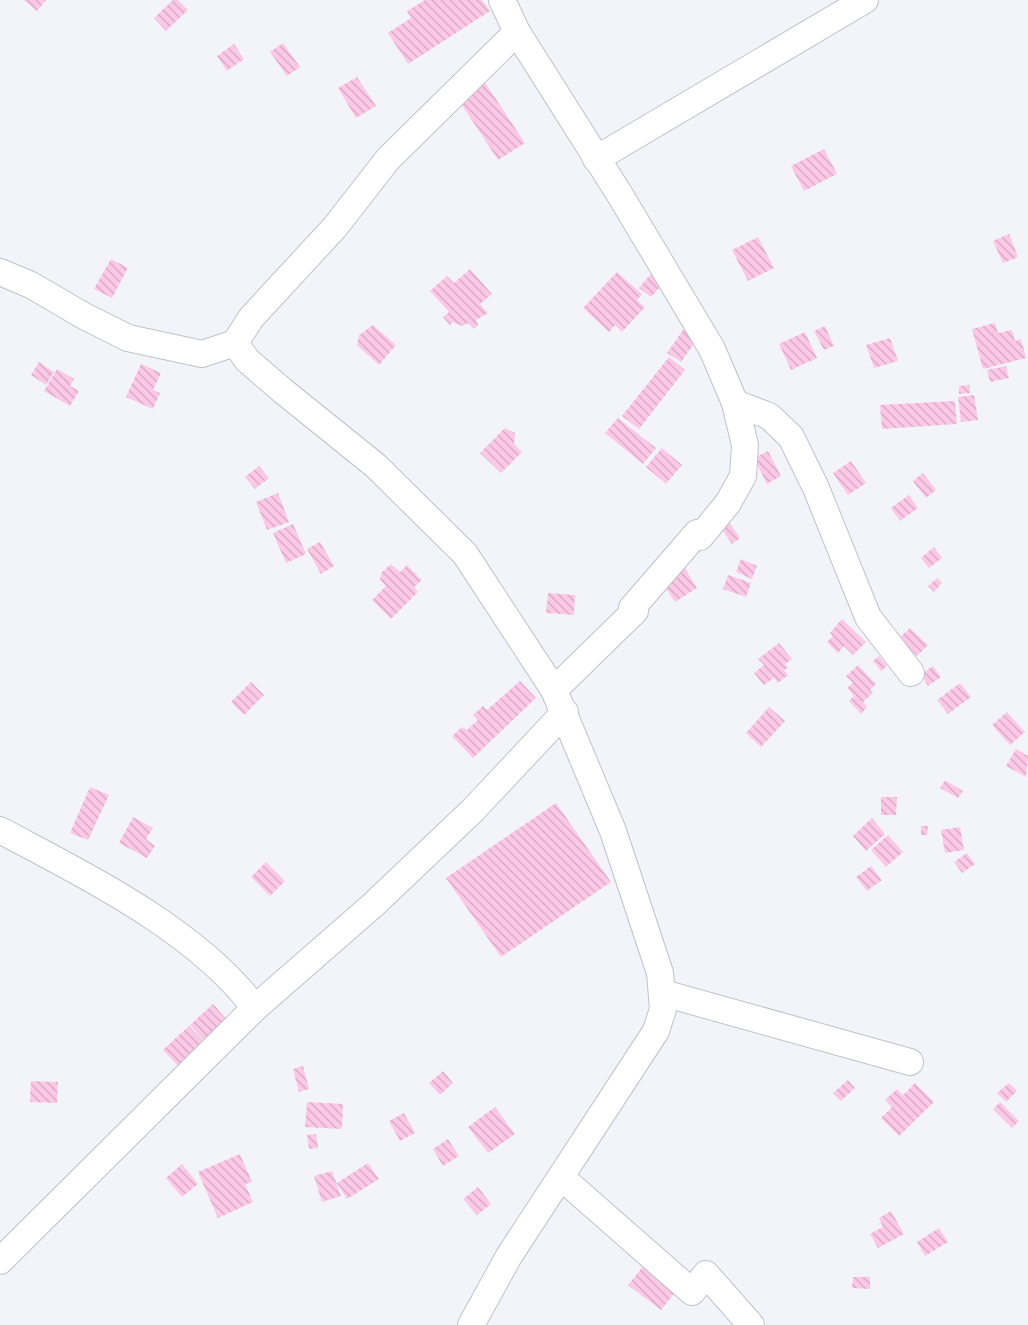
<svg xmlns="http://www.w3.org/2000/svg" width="1028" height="1325" viewBox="0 0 1028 1325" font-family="Helvetica,sans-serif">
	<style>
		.building { fill: url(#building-back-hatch) }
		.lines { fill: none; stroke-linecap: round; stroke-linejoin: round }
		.minor-casing { stroke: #c1c2c8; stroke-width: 28 }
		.minor { stroke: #fff; stroke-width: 26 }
	</style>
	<defs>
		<pattern id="building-back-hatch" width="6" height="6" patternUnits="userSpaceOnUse" patternTransform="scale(1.5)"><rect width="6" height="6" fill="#fcc8e6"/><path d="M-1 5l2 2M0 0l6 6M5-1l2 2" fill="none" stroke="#d8acc6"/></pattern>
	</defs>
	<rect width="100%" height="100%" fill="#f2f4fa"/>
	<g class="building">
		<path d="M 24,0 L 46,0 L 37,11 Z"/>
		<path d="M 173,0 L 178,0 L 188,10 L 166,31 L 154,18 Z"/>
		<path d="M 425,0 L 482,0 L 490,11 L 408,64 L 388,33 L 411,18 L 407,11 Z"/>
		<path d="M 283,43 L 300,67 L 287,76 L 270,52 Z"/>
		<path d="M 234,44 L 244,59 L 227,71 L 217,56 Z"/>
		<path d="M 357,77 L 376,106 L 356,118 L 338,88 Z"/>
		<path d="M 484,81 L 525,143 L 498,160 L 458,99 Z"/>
		<path d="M 824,149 L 837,174 L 804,191 L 791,166 Z"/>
		<path d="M 1009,234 L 1018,257 L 1003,263 L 993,241 Z"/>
		<path d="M 758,237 L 774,268 L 748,281 L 732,250 Z"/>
		<path d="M 111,259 L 128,268 L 112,298 L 94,289 Z"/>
		<path d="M 470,269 L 492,294 L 480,304 L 488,313 L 476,320 L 478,325 L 474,329 L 468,323 L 462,326 L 453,322 L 450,325 L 443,317 L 449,312 L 430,291 L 447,276 L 454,283 Z"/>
		<path d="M 655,269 L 667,279 L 651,297 L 639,288 Z"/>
		<path d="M 617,272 L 642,294 L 637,300 L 645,307 L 622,332 L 615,325 L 609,332 L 583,308 Z"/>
		<path d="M 995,323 L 998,333 L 1012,330 L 1015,341 L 1021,339 L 1026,358 L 983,369 L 972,329 Z"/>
		<path d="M 373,325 L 396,345 L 379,365 L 357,345 L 359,335 Z"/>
		<path d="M 825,326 L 834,346 L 824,350 L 814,331 Z"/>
		<path d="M 685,327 L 699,337 L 681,362 L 667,353 Z"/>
		<path d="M 805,332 L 817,358 L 791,370 L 779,344 Z"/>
		<path d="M 890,338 L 898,361 L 874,368 L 866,345 Z"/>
		<path d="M 669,357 L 685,370 L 639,429 L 622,416 Z"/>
		<path d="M 39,362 L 54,372 L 46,385 L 31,375 Z"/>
		<path d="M 141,364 L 161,373 L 153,390 L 160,393 L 153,409 L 126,397 Z"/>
		<path d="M 1006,366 L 1009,378 L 990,382 L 987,370 Z"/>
		<path d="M 57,369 L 74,379 L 70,386 L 79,391 L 70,406 L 44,391 Z"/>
		<path d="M 970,385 L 970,393 L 959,394 L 959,386 Z"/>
		<path d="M 974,395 L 978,420 L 961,422 L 958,397 Z"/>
		<path d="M 955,401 L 957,424 L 882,429 L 880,405 Z"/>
		<path d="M 618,418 L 656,448 L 643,464 L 605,433 Z"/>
		<path d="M 505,428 L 515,433 L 514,444 L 522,452 L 501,473 L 480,453 Z"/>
		<path d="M 662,448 L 682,465 L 666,484 L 646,467 Z"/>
		<path d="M 768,451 L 781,476 L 767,484 L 754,458 Z"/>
		<path d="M 851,461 L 866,483 L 848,495 L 833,473 Z"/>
		<path d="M 259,466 L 269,478 L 255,489 L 245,477 Z"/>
		<path d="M 923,473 L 936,490 L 926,498 L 913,481 Z"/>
		<path d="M 278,493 L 289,522 L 267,530 L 256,502 Z"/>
		<path d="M 909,495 L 918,508 L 900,521 L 891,508 Z"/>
		<path d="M 726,518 L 740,538 L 732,544 L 718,524 Z"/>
		<path d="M 293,524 L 306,554 L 286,563 L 273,533 Z"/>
		<path d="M 320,542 L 334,566 L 321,574 L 307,549 Z"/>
		<path d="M 934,547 L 942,558 L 929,568 L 921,558 Z"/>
		<path d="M 741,559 L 757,566 L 752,579 L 736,572 Z"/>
		<path d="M 391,564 L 400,572 L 407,565 L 422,580 L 414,587 L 418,592 L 391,619 L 372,600 L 386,586 L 380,580 L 382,572 Z"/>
		<path d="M 683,565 L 697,588 L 675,602 L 660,579 Z"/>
		<path d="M 728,575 L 751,583 L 746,597 L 723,589 Z"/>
		<path d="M 937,578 L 942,583 L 934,592 L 928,586 Z"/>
		<path d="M 548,593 L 575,595 L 574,615 L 546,613 Z"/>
		<path d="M 842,619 L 866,642 L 853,655 L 844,646 L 838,653 L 827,642 L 833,636 L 830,633 Z"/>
		<path d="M 910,628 L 928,645 L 917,656 L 899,638 Z"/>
		<path d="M 779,643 L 792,659 L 785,664 L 788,668 L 784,670 L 788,675 L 778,683 L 774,678 L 764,685 L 754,673 L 764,665 L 758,659 Z"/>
		<path d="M 879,656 L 887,666 L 881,671 L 873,661 Z"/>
		<path d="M 858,665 L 876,684 L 870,690 L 873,693 L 863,702 L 867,707 L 861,714 L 849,701 L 854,696 L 847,688 L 853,683 L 846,676 Z"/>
		<path d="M 933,666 L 941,677 L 928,686 L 921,674 Z"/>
		<path d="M 520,681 L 536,698 L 473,758 L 452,736 L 462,727 L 467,730 L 478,720 L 473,715 L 483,706 L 487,710 Z"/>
		<path d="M 251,682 L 264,695 L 244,715 L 231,702 Z"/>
		<path d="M 960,683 L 971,697 L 948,714 L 937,700 Z"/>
		<path d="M 769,707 L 785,721 L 761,747 L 746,733 Z"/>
		<path d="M 1007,712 L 1025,732 L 1010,745 L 992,725 Z"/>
		<path d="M 1016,749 L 1028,756 L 1026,777 L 1006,766 Z"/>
		<path d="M 945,780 L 963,791 L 958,798 L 940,788 Z"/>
		<path d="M 90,787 L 109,795 L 88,840 L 70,833 Z"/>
		<path d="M 881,797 L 897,797 L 896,815 L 881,815 Z"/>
		<path d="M 556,803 L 611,882 L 501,957 L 446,878 Z"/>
		<path d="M 133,817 L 153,828 L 146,839 L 155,846 L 147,858 L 119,843 Z"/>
		<path d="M 872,818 L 885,834 L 866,851 L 853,836 Z"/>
		<path d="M 921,826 L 928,826 L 927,835 L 921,835 Z"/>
		<path d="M 960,827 L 964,850 L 945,853 L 941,830 Z"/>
		<path d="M 888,835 L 903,852 L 886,867 L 871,850 Z"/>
		<path d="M 967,853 L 975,864 L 962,873 L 954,862 Z"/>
		<path d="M 266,862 L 285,881 L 270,896 L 251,877 Z"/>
		<path d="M 871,866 L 882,880 L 867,891 L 856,877 Z"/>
		<path d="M 213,1004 L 230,1023 L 207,1044 L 190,1025 Z"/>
		<path d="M 189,1026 L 206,1044 L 180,1068 L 163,1050 Z"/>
		<path d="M 303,1066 L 309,1089 L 299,1092 L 293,1069 Z"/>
		<path d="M 443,1071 L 453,1083 L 440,1095 L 429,1083 Z"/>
		<path d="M 848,1080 L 855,1088 L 841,1101 L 833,1093 Z"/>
		<path d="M 31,1081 L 58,1082 L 57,1103 L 30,1102 Z"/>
		<path d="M 915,1083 L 934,1102 L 899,1136 L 881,1118 L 892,1107 L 885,1100 L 897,1089 L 903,1095 Z"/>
		<path d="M 1009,1083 L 1017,1091 L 1006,1102 L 997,1093 Z"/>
		<path d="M 307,1102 L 343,1104 L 342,1129 L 305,1127 Z"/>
		<path d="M 1000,1102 L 1019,1121 L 1012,1128 L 993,1109 Z"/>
		<path d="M 495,1107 L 515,1134 L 488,1153 L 468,1127 Z"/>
		<path d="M 404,1113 L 415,1133 L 400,1141 L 389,1121 Z"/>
		<path d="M 316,1134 L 318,1148 L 309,1149 L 307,1135 Z"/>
		<path d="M 448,1139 L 459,1156 L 443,1166 L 433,1149 Z"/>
		<path d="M 240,1154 L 252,1182 L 245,1184 L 253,1202 L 218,1218 L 198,1172 Z"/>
		<path d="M 368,1163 L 379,1179 L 347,1199 L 337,1183 Z"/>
		<path d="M 182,1164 L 198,1184 L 182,1197 L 166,1178 Z"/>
		<path d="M 332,1171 L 341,1196 L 322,1202 L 314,1176 Z"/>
		<path d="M 478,1187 L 491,1204 L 477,1215 L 463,1199 Z"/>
		<path d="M 891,1211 L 904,1234 L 878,1248 L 870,1234 L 883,1227 L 879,1218 Z"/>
		<path d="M 939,1228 L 948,1242 L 925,1256 L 917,1242 Z"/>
		<path d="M 645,1264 L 677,1290 L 661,1310 L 628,1285 Z"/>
		<path d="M 853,1277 L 870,1277 L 870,1289 L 852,1288 Z"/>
	</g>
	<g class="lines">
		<defs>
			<g id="minor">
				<path d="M 596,159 L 865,0"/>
				<path d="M 0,272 L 31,285 L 84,316 L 128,338 L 202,354 L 235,343 L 247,360 L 283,391 L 376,466 L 465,554 L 554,690"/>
				<path d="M 235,343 L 251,318 L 335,227 L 388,159 L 517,32"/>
				<path d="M 735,403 L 769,416 L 791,437 L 816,488 L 868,617 L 911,673"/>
				<path d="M 0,830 C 85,876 196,929 255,1008 L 373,905 L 473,810 L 565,712"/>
				<path d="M 663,993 L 910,1062"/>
				<path d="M 561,1177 L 692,1292 L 706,1274 L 751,1325"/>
				<path d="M 0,1261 L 255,1008"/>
				<path d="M 471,1325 L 509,1256 L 656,1031 L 663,1009 L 660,973 L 613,831 L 554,690 L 635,611 L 632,608 L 697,533 L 700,537 L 728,503 L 743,476 L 745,445 L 735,403 L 712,349 L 620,195 L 517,32 L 502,0"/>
			</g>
		</defs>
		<use href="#minor" class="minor-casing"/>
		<use href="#minor" class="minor"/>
	</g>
</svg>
